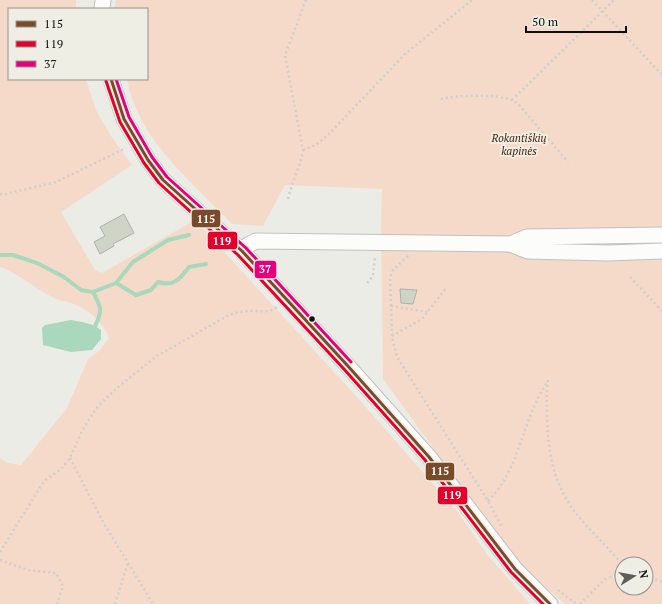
<svg xmlns="http://www.w3.org/2000/svg" width="662" height="604" viewBox="0 0 662 604" font-family="'PT Serif',serif">
	<style>
		.green { fill: #f5daca; fill-rule: evenodd }
		.water { fill: #a9d8bc }
		.lines { fill: none; stroke-linecap: round; stroke-linejoin: round }
		.stream { stroke: #a9d8bc; stroke-width: 4 }
		.building { fill: #ced5c7; stroke: #b0b1ad }
		.minor-casing { stroke: #c0c0bd; stroke-width: 17 }
		.path { stroke: #cfcfce; stroke-width: 2.5; stroke-dasharray: 2 3; stroke-linecap: butt }
		.minor { stroke: #fcfcfb; stroke-width: 15 }
		.bus-1-casing { stroke: #eeeee5; stroke-width: 6 }
		.bus-2-casing { stroke: #eeeee5; stroke-width: 6 }
		.bus-3-casing { stroke: #eeeee5; stroke-width: 6 }
		.bus-1 { stroke: #7a4b2a; stroke-width: 3 }
		.bus-2 { stroke: #e4002b; stroke-width: 3 }
		.bus-3 { stroke: #e5007d; stroke-width: 3 }
		.bus-dot { fill: #0e0e0b; stroke: #eeeee5; stroke-width: 1.5 }
		.labels { text-anchor: middle; dominant-baseline: central; stroke-width: 4; stroke-linejoin: round; paint-order: stroke }
		.park-label { font-size: 11px; font-style: italic; fill: #4a2209; stroke: #eeeee5 }
		.line-badge { stroke: #eeeee5; stroke-width: 1.5 }
		.badge-label { font-size: 11px; text-anchor: middle; font-weight: bold; fill: #fff }
	</style>
	<rect width="100%" height="100%" fill="#ecece7"/>
	<g class="green">
		<path d="M 0,0 L 76,0 L 76,9 L 9,9 L 9,79 L 86,79 L 96,110 L 111,136 L 132,165 L 61,212 L 95,270 L 102,273 L 195,220 L 356,396 L 457,511 L 486,553 L 530,604 L 0,604 L 0,458 L 8,463 L 21,465 L 67,408 L 88,359 L 99,351 L 109,338 C 103,321 88,309 71,303 C 66,301 59,301 54,298 C 35,289 20,274 0,267 Z"/>
		<path d="M 116,0 L 662,0 L 662,604 L 565,604 L 526,571 L 490,526 L 383,379 L 381,227 L 382,189 L 285,185 L 263,226 L 232,224 C 191,181 138,140 127,79 L 147,79 L 147,9 L 115,9 ZM 622,564 L 646,564 L 646,588 L 622,588 Z"/>
	</g>
	<path class="water" d="M 71,320 C 82,322 92,323 101,330 L 101,339 L 92,350 L 71,352 L 43,345 L 42,328 L 45,325 Z"/>
	<g class="lines">
		<g class="stream">
			<path d="M 0,255 L 13,255 L 37,263 L 64,277 L 81,290 L 93,292 L 116,283 L 133,262 L 168,240 L 189,235"/>
			<path d="M 116,283 L 136,295 L 151,290 L 158,282 C 174,287 180,279 189,267 L 206,264"/>
			<path d="M 93,292 C 101,307 103,310 95,326"/>
		</g>
	</g>
	<g class="building">
		<path d="M 124,214 L 134,233 L 113,244 L 114,246 L 100,254 L 94,242 L 105,236 L 100,227 Z"/>
		<path d="M 400,289 L 417,290 L 413,304 L 401,303 Z"/>
	</g>
	<g class="lines">
		<defs>
			<g id="minor">
				<path d="M 102,9 L 103,0"/>
				<path d="M 111,79 L 124,119 L 148,160 L 163,180 L 242,251 L 347,365 L 429,457 L 515,569 L 550,604"/>
				<path d="M 510,244 L 528,251 L 608,253 L 662,251"/>
				<path d="M 242,251 L 248,245 L 256,241 L 510,244 L 527,237 L 662,235"/>
			</g>
		</defs>
		<use href="#minor" class="minor-casing"/>
		<g class="path">
			<path d="M 592,0 L 662,75"/>
			<path d="M 441,99 C 454,95 500,94 512,100 C 515,101 517,104 520,106 L 568,162"/>
			<path d="M 512,100 L 614,0"/>
			<path d="M 303,150 L 316,145 L 328,135 L 405,54 L 472,0"/>
			<path d="M 0,194 L 6,194 L 56,182 L 126,148"/>
			<path d="M 288,199 C 292,182 300,168 303,150 L 285,55 L 306,0"/>
			<path d="M 408,256 L 393,270 L 390,278 L 392,337 L 397,357 L 488,501 L 502,527"/>
			<path d="M 630,277 L 662,311"/>
			<path d="M 367,283 L 373,276 L 375,256"/>
			<path d="M 391,306 L 427,312"/>
			<path d="M 392,336 L 422,319 L 446,288"/>
			<path d="M 548,380 C 546,392 547,404 547,417 C 548,452 553,483 575,512 C 589,530 607,546 622,564"/>
			<path d="M 70,458 L 103,522 L 153,604"/>
			<path d="M 488,501 C 514,476 520,438 534,407 C 537,398 543,390 547,382"/>
			<path d="M 0,552 L 44,481 L 61,469 L 70,458 L 82,431 L 98,406 L 118,387 L 157,356 L 227,316 C 234,313 241,311 249,311 C 259,310 269,314 277,307"/>
			<path d="M 0,560 L 28,570 L 56,573 L 63,586 L 57,604"/>
			<path d="M 646,576 L 662,582"/>
			<path d="M 558,590 L 576,604"/>
			<path d="M 115,604 L 128,563"/>
			<path d="M 580,604 L 605,579 L 622,573"/>
		</g>
		<use href="#minor" class="minor"/>
		<defs>
			<path id="bus-1" d="M 111,79 L 124,119 L 148,160 L 163,180 L 242,251 L 347,365 L 429,457 L 515,569 L 550,604"/>
			<path id="bus-2" d="M 106,81 L 120,122 L 144,163 L 159,183 L 238,255 L 343,368 L 425,460 L 511,572 L 543,604"/>
			<path id="bus-3" d="M 116,79 L 129,117 L 152,157 L 167,177 L 246,248 L 351,362"/>
		</defs>
		<use href="#bus-1" class="bus-1-casing"/>
		<use href="#bus-2" class="bus-2-casing"/>
		<use href="#bus-3" class="bus-3-casing"/>
		<use href="#bus-1" class="bus-1"/>
		<use href="#bus-2" class="bus-2"/>
		<use href="#bus-3" class="bus-3"/>
	</g>
	<circle class="bus-dot" cx="312" cy="319" r="3.5"/>
	<g class="labels">
		<g class="park-label">
			<text x="519" y="138">Rokantiškių<tspan x="519" dy="13">kapinės</tspan></text>
		</g>
	</g>
	<g class="line-badge">
		<rect x="191" y="209" width="30" height="19" rx="4" fill="#7a4b2a"/>
		<rect x="207" y="231" width="31" height="19" rx="4" fill="#e4002b"/>
		<rect x="254" y="260" width="23" height="19" rx="4" fill="#e5007d"/>
		<rect x="425" y="462" width="30" height="19" rx="4" fill="#7a4b2a"/>
		<rect x="437" y="486" width="31" height="19" rx="4" fill="#e4002b"/>
	</g>
	<g class="badge-label">
		<text x="206" y="223">115</text>
		<text x="222" y="245">119</text>
		<text x="265" y="273">37</text>
		<text x="440" y="475">115</text>
		<text x="452" y="499">119</text>
	</g>
	<rect x="8" y="8" width="140" height="72" fill="#eeeee5" stroke="#94948e"/>
	<rect x="16" y="21" width="20" height="6" fill="#7a4b2a" stroke="#94948e"/>
	<text x="44" y="28" font-size="12" fill="#0e0e0b">115</text>
	<rect x="16" y="41" width="20" height="6" fill="#e4002b" stroke="#94948e"/>
	<text x="44" y="48" font-size="12" fill="#0e0e0b">119</text>
	<rect x="16" y="61" width="20" height="6" fill="#e5007d" stroke="#94948e"/>
	<text x="44" y="68" font-size="12" fill="#0e0e0b">37</text>
	<g transform="translate(634 576) rotate(79)"><circle r="19" fill="#eeeee5" stroke="#94948e"/>
	<path d="M0-3L7 15L0 10L-7 15Z" fill="#5c5c58"/>
	<text y="-6" font-size="11" font-weight="bold" text-anchor="middle" fill="#0e0e0b">N</text>
	</g>
	<path d="M526 26v6h100v-6" fill="none" stroke="#0e0e0b" stroke-width="2"/>
	<text x="532" y="26" font-size="12" fill="#0e0e0b" stroke="#eeeee5" stroke-width="3" paint-order="stroke">50 m</text>
</svg>
